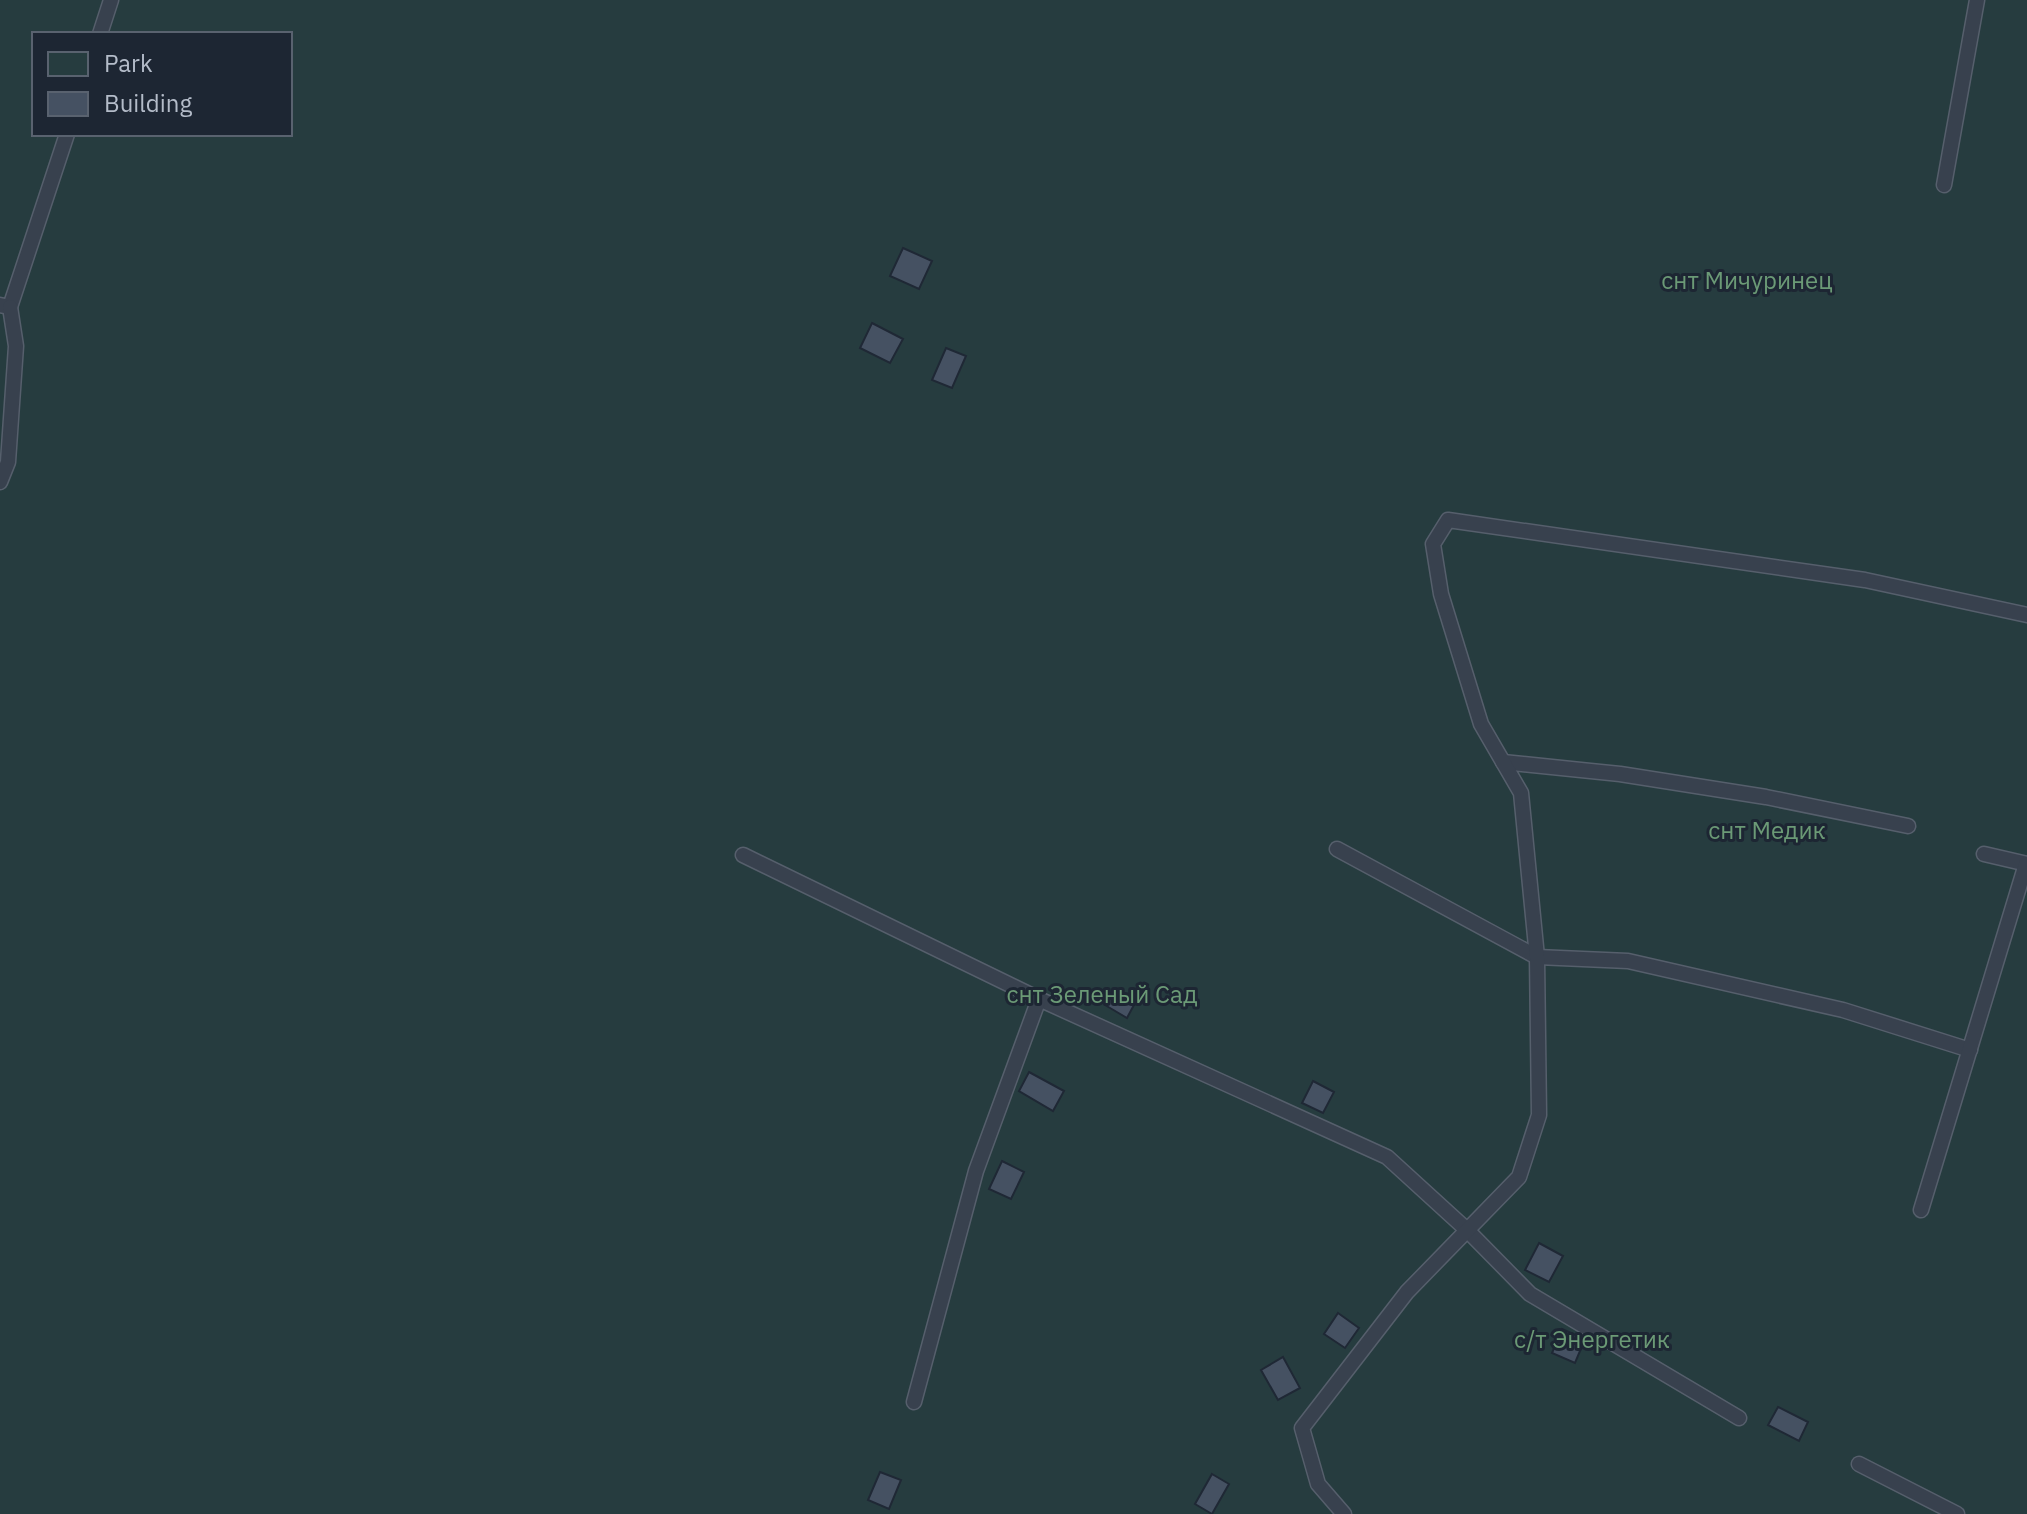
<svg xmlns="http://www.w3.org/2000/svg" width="2027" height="1514" viewBox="0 0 2027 1514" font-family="'IBM Plex Sans',sans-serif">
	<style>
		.green { fill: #263c3f; fill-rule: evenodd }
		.building { fill: #455162; stroke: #1f2835; stroke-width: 2 }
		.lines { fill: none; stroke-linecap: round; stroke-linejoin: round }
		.service-casing { stroke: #565f6c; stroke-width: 17 }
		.service { stroke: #38414e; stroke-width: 14 }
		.labels { text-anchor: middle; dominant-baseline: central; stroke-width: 6; stroke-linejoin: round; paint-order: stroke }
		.park-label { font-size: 24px; fill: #6b9a76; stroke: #1d2633 }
	</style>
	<rect width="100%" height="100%" fill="#242f3e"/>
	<path class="green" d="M 0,0 L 2027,0 L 2027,1514 L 0,1514 ZM 34,34 L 290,34 L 290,134 L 34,134 Z"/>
	<g class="building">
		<path d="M 903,248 L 932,261 L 919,289 L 890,276 Z"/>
		<path d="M 872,323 L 903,339 L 890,363 L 860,348 Z"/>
		<path d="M 946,348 L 966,356 L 952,388 L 932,380 Z"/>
		<path d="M 1113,990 L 1135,1003 L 1127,1018 L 1105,1005 Z"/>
		<path d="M 1029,1072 L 1064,1091 L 1053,1111 L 1019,1091 Z"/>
		<path d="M 1313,1081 L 1334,1092 L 1323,1113 L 1302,1103 Z"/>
		<path d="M 1002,1161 L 1024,1172 L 1011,1199 L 989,1189 Z"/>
		<path d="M 1539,1243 L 1563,1256 L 1549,1282 L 1525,1270 Z"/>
		<path d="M 1338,1313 L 1359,1328 L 1345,1348 L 1324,1334 Z"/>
		<path d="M 1562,1329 L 1585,1339 L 1575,1363 L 1552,1353 Z"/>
		<path d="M 1283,1357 L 1300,1388 L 1278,1400 L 1261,1370 Z"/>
		<path d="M 1778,1407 L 1808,1422 L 1799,1441 L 1768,1425 Z"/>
		<path d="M 880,1472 L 901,1480 L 889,1509 L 868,1500 Z"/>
		<path d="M 1212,1474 L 1229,1484 L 1212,1514 L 1195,1504 Z"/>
	</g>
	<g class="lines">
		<defs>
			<g id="service">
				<path d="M 100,34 L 111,0"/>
				<path d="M 1944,185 L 1977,0"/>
				<path d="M 0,305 L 10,307 L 67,134"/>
				<path d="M 0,482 L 8,462 L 16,346 L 10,307"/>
				<path d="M 1503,762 L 1620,774 L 1766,797 L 1908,826"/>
				<path d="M 1337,849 L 1537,957 L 1628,961 L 1843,1010 L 1970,1050"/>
				<path d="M 1984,854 L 2027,864"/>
				<path d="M 743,855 L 1039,999 L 1387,1157 L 1467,1230 L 1530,1294 L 1739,1418"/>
				<path d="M 1921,1210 L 2026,864"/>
				<path d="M 914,1402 L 976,1171 L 1039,999"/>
				<path d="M 1859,1464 L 1957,1514"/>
				<path d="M 1344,1514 L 1318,1484 L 1302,1428 L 1407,1292 L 1519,1177 L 1539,1115 L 1537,957 L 1521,793 L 1481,724 L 1441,594 L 1433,544 L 1448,520 L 1865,580 L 2027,615"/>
			</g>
		</defs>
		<use href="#service" class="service-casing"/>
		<use href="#service" class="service"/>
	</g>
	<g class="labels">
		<g class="park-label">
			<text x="1747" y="280">снт Мичуринец</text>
			<text x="1767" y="830">снт Медик</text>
			<text x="1102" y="994">снт Зеленый Сад</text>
			<text x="1592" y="1339">с/т Энергетик</text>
		</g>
	</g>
	<rect x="32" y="32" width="260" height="104" fill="#1d2633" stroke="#59626f" stroke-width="2"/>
	<rect x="48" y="52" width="40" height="24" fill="#263c3f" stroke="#59626f" stroke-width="2"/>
	<text x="104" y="72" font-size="24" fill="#b4bcc9">Park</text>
	<rect x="48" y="92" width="40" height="24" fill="#455162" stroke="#59626f" stroke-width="2"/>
	<text x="104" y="112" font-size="24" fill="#b4bcc9">Building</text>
</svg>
